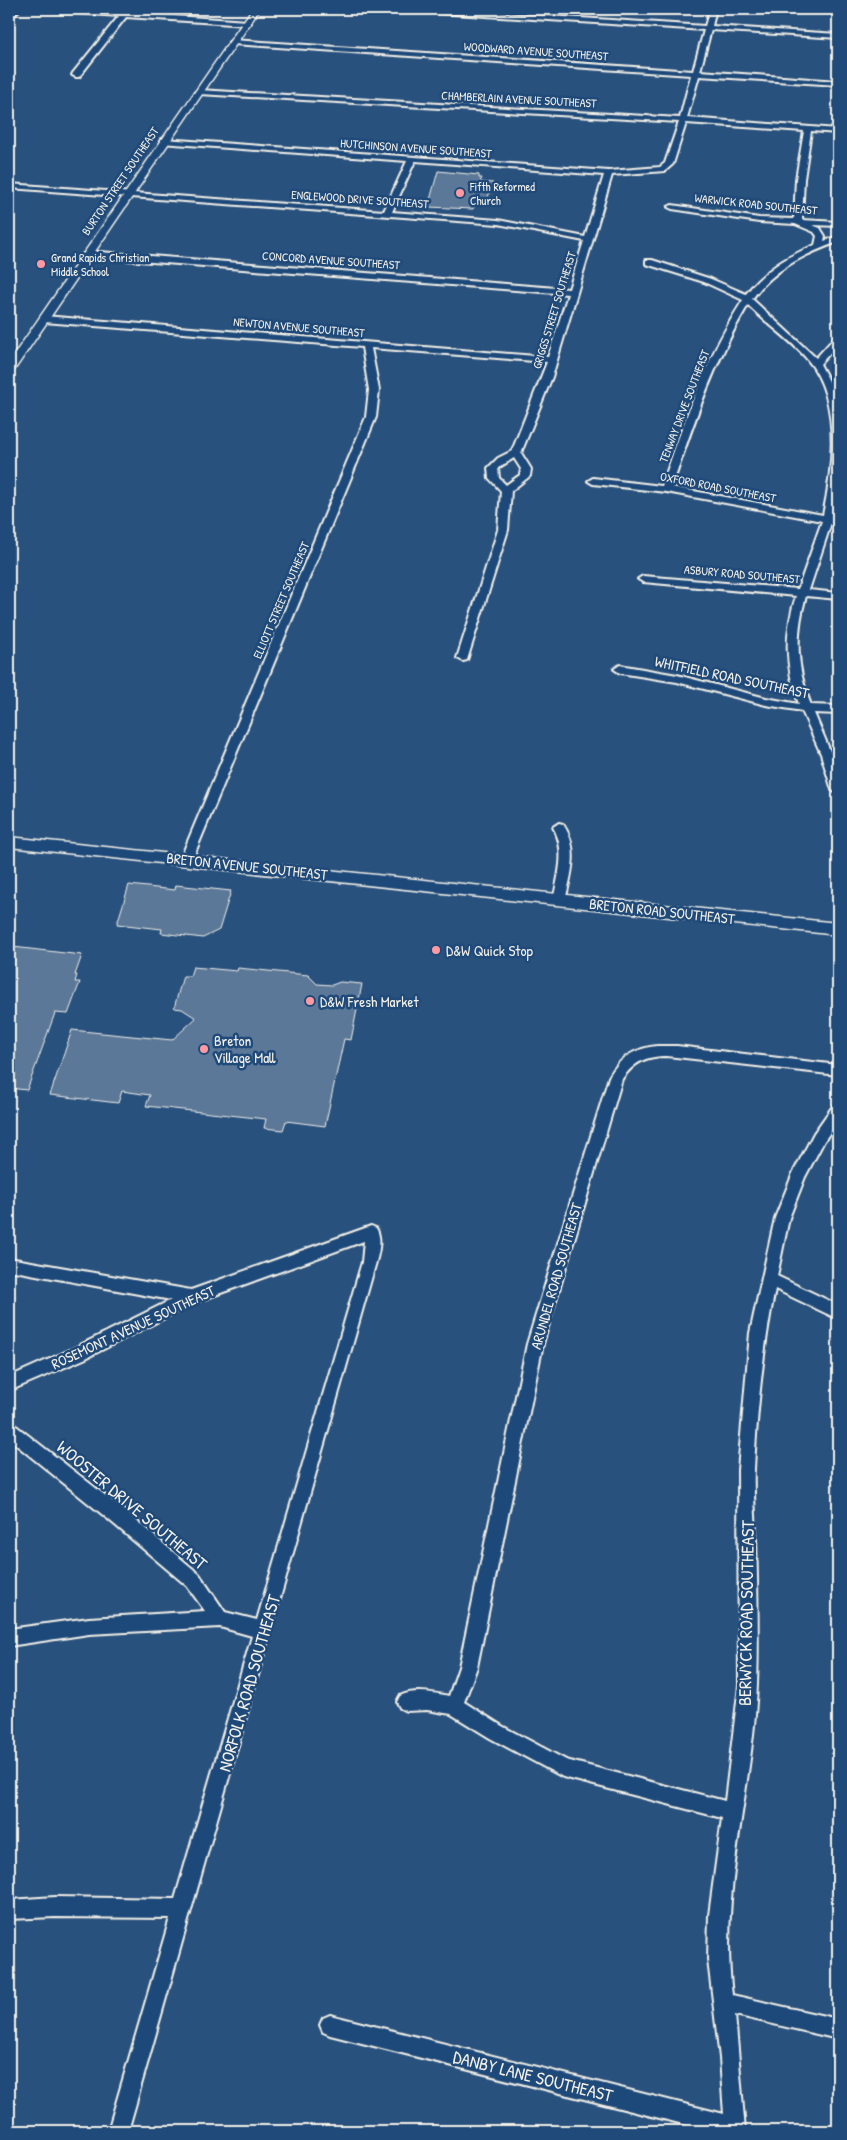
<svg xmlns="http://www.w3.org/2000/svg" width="847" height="2140" viewBox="0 0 847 2140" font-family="'Patrick Hand',sans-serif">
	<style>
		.building { fill: #5b7899; stroke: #f4f1e8 }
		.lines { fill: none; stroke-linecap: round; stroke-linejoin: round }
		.minor-casing { stroke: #f4f1e8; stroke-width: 4 }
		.major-casing { stroke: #f4f1e8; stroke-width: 3 }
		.minor { fill: #1f4a7a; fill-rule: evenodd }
		.major { fill: #1f4a7a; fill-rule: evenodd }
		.poi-dot { fill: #ff9aa2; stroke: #1f4a7a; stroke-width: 2 }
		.labels { text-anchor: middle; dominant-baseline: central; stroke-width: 5; stroke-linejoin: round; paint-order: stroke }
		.far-street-label { font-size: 12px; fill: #f4f1e8; stroke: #1f4a7a }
		.far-poi-label { font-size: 12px; fill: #f4f1e8; stroke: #1f4a7a; text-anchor: start }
		.street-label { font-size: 15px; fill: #f4f1e8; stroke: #1f4a7a }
		.poi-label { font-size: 15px; fill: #f4f1e8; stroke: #1f4a7a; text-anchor: start }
		.near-street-label { font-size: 18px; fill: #f4f1e8; stroke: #1f4a7a }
	</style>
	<rect width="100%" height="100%" fill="#28517e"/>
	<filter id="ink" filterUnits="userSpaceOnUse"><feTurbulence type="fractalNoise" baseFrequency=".02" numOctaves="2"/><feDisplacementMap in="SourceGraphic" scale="10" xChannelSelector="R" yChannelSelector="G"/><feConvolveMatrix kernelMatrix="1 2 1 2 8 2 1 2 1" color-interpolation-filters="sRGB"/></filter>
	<g filter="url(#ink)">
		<g class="building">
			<path d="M 438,171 L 479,175 L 479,178 L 482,178 L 480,182 L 493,183 L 486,203 L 476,203 L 473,209 L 428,207 Z"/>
			<path d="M 129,885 L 175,890 L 176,885 L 231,891 L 219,930 L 203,938 L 161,933 L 162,929 L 117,924 Z"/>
			<path d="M 13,947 L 82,955 L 75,975 L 77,975 L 75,982 L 80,982 L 68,1014 L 55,1013 L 27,1090 L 9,1088 L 9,951 Z"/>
			<path d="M 193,967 L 237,971 L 238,968 L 308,975 L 317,984 L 332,985 L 340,982 L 362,984 L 351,1040 L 344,1039 L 325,1126 L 286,1121 L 283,1130 L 264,1128 L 266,1119 L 146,1106 L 150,1095 L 122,1091 L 118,1103 L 50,1095 L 72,1030 L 172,1040 L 196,1018 L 182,1009 L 174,1008 L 183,976 L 190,976 Z"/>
		</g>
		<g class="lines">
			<defs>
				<g id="minor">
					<path d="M 13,9 L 20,9 L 9,20 L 9,14 Z"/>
					<path d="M 43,9 L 72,9 L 247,21 L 251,23 L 247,25 L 126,17 L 79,77 L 76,77 L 72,75 L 73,73 L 119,16 L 46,11 Z"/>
					<path d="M 405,9 L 437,9 L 705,26 L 710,9 L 716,9 L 712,26 L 838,34 L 838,38 L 711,30 L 700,71 L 838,81 L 838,85 L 699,76 L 687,118 L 838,129 L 838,133 L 811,131 L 804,179 L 802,220 L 838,222 L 838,226 L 812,225 L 820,228 L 825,236 L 824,241 L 838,236 L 838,242 C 805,254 773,269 752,299 L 816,358 L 835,337 L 838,336 L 838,344 L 820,364 L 830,383 L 838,413 L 838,487 L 833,517 L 838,518 L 838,524 L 831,523 L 809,590 L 838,593 L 838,599 L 806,596 C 795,634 796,668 811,705 L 838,706 L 838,714 L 814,713 L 838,770 L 838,794 L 832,790 L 821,754 L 802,711 L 766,705 L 677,682 L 620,673 L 614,669 L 620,665 L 677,675 L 766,698 L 799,704 C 785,667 784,633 796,596 L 643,582 L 638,579 L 643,576 L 798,589 L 822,521 L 666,492 L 593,484 L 588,481 L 593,478 L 662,486 C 684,422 706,357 743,300 L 704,282 L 646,264 L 646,260 L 652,260 L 711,279 L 746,294 C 764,270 788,256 815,245 L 817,236 L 814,232 L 795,224 L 759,222 L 672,209 L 668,207 L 672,205 L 759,218 L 794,219 L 796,179 L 804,131 L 686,123 L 673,164 L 665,171 L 612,175 L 552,377 L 521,453 L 531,469 L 530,476 L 511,491 L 508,530 L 467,660 L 463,661 L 457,658 L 498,530 L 501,491 L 489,478 L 488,468 L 498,458 L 512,451 L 547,362 L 371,348 L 379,390 L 376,417 L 192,860 L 186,864 L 180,860 L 366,417 L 369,390 L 362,347 L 44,322 L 40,319 L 44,316 L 548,357 L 568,294 L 87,257 L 83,254 L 87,251 L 569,289 L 584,241 L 498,224 L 9,188 L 9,184 L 384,211 L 407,161 L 161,143 L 161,139 L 164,139 L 609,171 L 660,167 L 665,163 L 679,122 L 199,94 L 195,92 L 199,90 L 680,118 L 691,75 L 233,44 L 229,42 L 233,40 L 693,71 L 704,30 L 408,11 ZM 415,161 L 604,175 L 585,237 L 498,220 L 392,212 ZM 748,305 C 767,324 790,339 807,359 C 841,399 833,468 823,515 L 672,487 C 693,424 714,362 748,305 ZM 514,458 L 521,469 L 520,475 L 506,485 L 499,478 L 498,468 Z"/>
					<path d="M 559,823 L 563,824 C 580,849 571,874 565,901 L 563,904 L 555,904 L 553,901 C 558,876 567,851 553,827 Z"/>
					<path d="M 657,1046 L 677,1046 L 838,1065 L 838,1075 L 667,1056 C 646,1056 634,1062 622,1079 L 543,1344 L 477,1667 L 464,1702 L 502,1726 L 566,1760 L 725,1801 L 739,1685 L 738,1470 L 750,1333 L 775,1218 L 793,1173 L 814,1133 L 833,1106 L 838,1105 L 838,1121 L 824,1141 L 805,1177 L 789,1218 L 777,1276 L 838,1305 L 838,1319 L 775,1289 C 763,1348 757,1409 754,1469 C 753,1490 755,1512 756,1533 C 757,1583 759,1634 757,1684 C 753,1789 719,1889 732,1995 L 838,2019 L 838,2039 L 735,2015 L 745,2131 L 711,2131 L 330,2035 L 323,2032 L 320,2025 L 323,2018 L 330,2015 L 724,2114 L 720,2058 L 708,1960 L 709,1915 L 722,1818 L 563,1777 L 490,1738 L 451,1714 L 427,1710 L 406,1711 L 400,1708 L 397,1702 L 400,1696 C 415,1689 433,1693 449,1696 L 459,1667 L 527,1344 L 609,1077 C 620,1057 636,1048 657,1046 Z"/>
					<path d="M 371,1226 L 376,1228 C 382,1238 379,1251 376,1262 L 128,2131 L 108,2131 L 170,1918 L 55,1917 L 9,1919 L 9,1900 L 55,1897 L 175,1899 L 252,1636 L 220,1627 L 89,1634 L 9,1646 L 9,1629 L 89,1618 L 205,1611 L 187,1586 L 108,1519 L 9,1439 L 9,1423 L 15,1425 L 120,1507 L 199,1574 L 225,1612 L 257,1620 L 362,1262 L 364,1241 L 196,1302 L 84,1359 L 9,1391 L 9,1377 L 72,1349 L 171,1300 L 9,1270 L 9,1258 L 191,1290 Z"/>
				</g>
				<g id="major">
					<path d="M 252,9 L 260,9 L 13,372 L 9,373 L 9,362 Z"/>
					<path d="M 9,837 L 838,923 L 838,935 L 9,847 Z"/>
				</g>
			</defs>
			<use href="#minor" class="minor-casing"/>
			<use href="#major" class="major-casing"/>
			<use href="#minor" class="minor"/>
			<use href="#major" class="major"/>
		</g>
	</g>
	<g class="poi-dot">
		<circle cx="460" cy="193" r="5"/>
		<circle cx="41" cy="264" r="5"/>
		<circle cx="436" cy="950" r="5"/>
		<circle cx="310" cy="1001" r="5"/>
		<circle cx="204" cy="1049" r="5"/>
	</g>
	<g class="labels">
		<g class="far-street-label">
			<text transform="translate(536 51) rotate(4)">WOODWARD AVENUE SOUTHEAST</text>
			<text transform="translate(519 99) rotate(3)">CHAMBERLAIN AVENUE SOUTHEAST</text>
			<text transform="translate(416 148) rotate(4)">HUTCHINSON AVENUE SOUTHEAST</text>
			<text transform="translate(120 181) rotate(-56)">BURTON STREET SOUTHEAST</text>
			<text transform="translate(360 199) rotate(4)">ENGLEWOOD DRIVE SOUTHEAST</text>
			<text transform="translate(756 204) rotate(6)">WARWICK ROAD SOUTHEAST</text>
			<text transform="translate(331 260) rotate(4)">CONCORD AVENUE SOUTHEAST</text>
			<text transform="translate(554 310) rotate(-73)">GRIGGS STREET SOUTHEAST</text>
			<text transform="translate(299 327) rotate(5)">NEWTON AVENUE SOUTHEAST</text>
			<text transform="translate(684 406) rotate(-69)">TENWAY DRIVE SOUTHEAST</text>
			<text transform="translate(718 487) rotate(11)">OXFORD ROAD SOUTHEAST</text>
			<text transform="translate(742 574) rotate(5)">ASBURY ROAD SOUTHEAST</text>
			<text transform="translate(281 600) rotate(-67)">ELLIOTT STREET SOUTHEAST</text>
		</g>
		<g class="far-poi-label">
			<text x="470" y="186">Fifth Reformed<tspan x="470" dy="14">Church</tspan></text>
			<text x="51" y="257">Grand Rapids Christian<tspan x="51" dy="14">Middle School</tspan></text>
		</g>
		<g class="street-label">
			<text transform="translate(732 677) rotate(12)">WHITFIELD ROAD SOUTHEAST</text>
			<text transform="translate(247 866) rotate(6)">BRETON AVENUE SOUTHEAST</text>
			<text transform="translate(662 911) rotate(6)">BRETON ROAD SOUTHEAST</text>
			<text transform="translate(556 1276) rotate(-74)">ARUNDEL ROAD SOUTHEAST</text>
			<text transform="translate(133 1327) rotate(-25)">ROSEMONT AVENUE SOUTHEAST</text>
		</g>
		<g class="poi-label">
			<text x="446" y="950">D&amp;W Quick Stop</text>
			<text x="320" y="1001">D&amp;W Fresh Market</text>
			<text x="214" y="1040">Breton<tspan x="214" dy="17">Village Mall</tspan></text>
		</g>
		<g class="near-street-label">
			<text transform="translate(132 1505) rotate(40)">WOOSTER DRIVE SOUTHEAST</text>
			<text transform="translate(746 1613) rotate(-89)">BERWYCK ROAD SOUTHEAST</text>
			<text transform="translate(249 1683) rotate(-74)">NORFOLK ROAD SOUTHEAST</text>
			<text transform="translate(533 2076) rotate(14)">DANBY LANE SOUTHEAST</text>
		</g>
	</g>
	<rect width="847" height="2140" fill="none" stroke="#1f4a7a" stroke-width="30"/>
	<rect x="15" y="15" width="817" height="2110" fill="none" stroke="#f4f1e8" stroke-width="2" filter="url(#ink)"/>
</svg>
